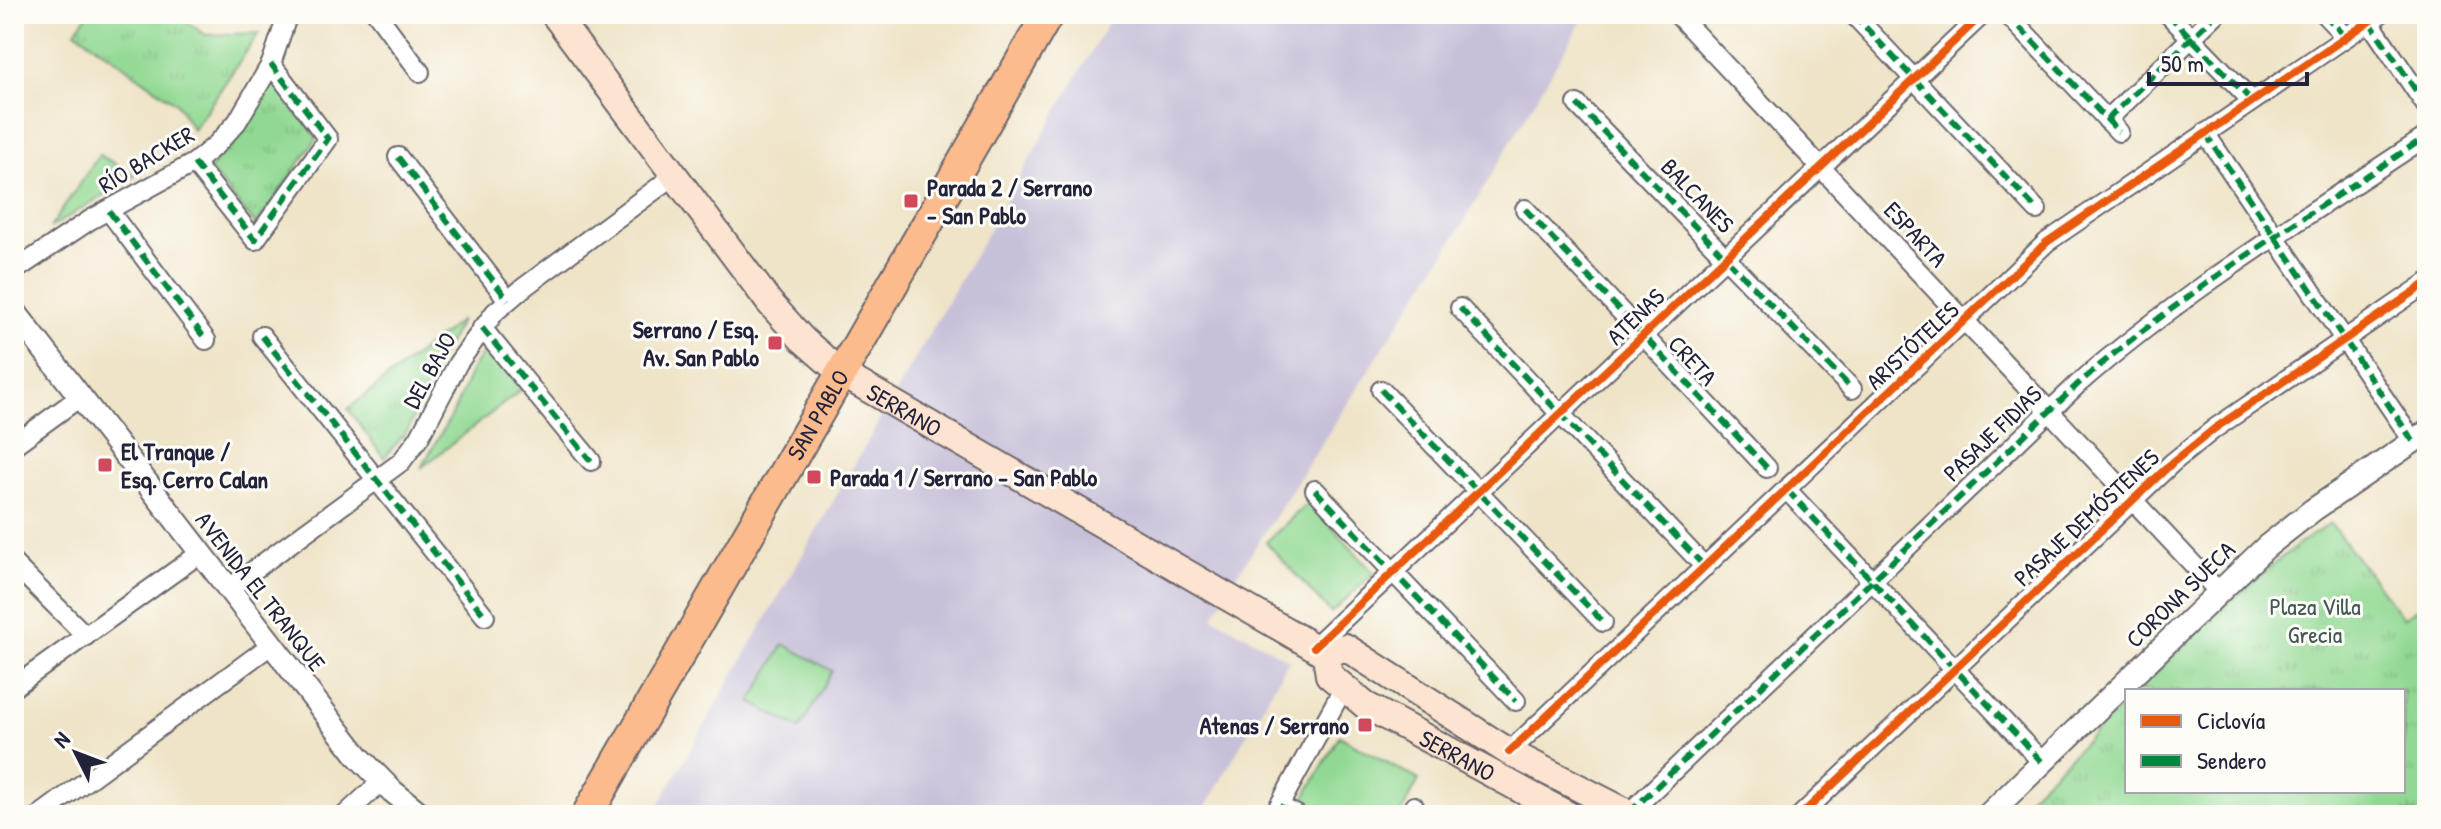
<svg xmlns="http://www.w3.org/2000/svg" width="2441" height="829" viewBox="0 0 2441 829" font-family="'Patrick Hand',sans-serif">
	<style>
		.industrial { fill: #c7c0d9 }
		.green { fill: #91d993; stroke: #5a7e67; stroke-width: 2 }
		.park { fill: url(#park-tufts); stroke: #5a7e67; stroke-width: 2 }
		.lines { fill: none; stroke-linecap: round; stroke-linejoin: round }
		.minor-casing { stroke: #6a666c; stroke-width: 22 }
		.tertiary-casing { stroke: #6a666c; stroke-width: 26 }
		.secondary-casing { stroke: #6a666c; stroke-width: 30 }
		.primary-casing { stroke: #6a666c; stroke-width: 34 }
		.minor { stroke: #fff; stroke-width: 18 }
		.tertiary { stroke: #fff; stroke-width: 22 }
		.secondary { stroke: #fde4d1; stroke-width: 26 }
		.primary { stroke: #fbbb8d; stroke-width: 30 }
		.quiet { stroke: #00873e; stroke-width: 6; stroke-dasharray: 12 6; stroke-linecap: butt }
		.cycleway-casing { stroke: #fdfcf7; stroke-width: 13 }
		.cycleway { stroke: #e8590c; stroke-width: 8 }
		.poi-dot { fill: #d1495b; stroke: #fdfcf7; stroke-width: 3 }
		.labels { text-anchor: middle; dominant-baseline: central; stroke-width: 6; stroke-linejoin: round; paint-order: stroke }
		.street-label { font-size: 24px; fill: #22223b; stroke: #fdfcf7 }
		.poi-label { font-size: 24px; font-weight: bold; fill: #22223b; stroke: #fdfcf7; text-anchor: start }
		.park-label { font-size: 24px; fill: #435955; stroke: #fdfcf7 }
	</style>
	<defs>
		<pattern id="park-tufts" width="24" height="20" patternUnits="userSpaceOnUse" patternTransform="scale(2)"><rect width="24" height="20" fill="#91d993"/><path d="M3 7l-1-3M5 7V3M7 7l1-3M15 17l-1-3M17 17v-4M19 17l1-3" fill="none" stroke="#7dba80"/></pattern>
	</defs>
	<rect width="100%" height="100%" fill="#fdfcf7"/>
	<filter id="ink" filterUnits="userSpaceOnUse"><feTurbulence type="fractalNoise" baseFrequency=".0125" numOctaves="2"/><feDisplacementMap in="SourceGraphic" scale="16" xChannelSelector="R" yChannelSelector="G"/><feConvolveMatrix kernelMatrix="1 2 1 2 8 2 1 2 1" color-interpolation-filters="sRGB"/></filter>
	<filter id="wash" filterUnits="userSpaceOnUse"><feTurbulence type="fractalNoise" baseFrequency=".006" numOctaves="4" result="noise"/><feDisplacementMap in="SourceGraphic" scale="32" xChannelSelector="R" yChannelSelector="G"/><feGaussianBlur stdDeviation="1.8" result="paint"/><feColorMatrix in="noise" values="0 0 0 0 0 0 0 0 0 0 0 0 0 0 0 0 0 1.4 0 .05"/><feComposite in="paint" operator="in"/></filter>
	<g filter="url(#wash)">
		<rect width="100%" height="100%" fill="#efe4c8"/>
		<path class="industrial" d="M 1113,14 L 1586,14 L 1459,230 L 1236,577 L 1213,617 L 1289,660 L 1201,815 L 653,815 Z"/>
		<g class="green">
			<path d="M 99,155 L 136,175 L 50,228 Z"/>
			<path d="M 488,346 L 522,389 L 421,468 L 454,411 L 472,369 Z"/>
			<path d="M 1309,502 L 1374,573 L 1331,613 L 1266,542 Z"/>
			<path d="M 784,644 L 832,671 L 800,729 L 751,702 Z"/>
			<path d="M 1339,736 L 1419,780 L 1400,815 L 1312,815 L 1299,808 Z"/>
		</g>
		<g class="park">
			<path d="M 88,14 L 176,14 L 206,35 L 259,33 L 193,130 L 176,103 L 75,31 Z"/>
			<path d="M 274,79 L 317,138 L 256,225 L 210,170 Z"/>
			<path d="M 461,320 L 428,380 L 408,430 L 384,458 L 348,409 Z"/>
			<path d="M 2330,523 L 2403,618 L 2427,602 L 2427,813 L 2010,815 L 2127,701 L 2127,791 L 2403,791 L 2403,691 L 2137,691 C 2200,630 2256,571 2330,523 Z"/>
		</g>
	</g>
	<g filter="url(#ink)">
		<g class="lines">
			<defs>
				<g id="minor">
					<path d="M 377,14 L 420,72"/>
					<path d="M 1677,14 L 2219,592"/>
					<path d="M 1853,14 L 2037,210"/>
					<path d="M 2007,14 L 2119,132"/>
					<path d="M 2168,14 L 2252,101"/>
					<path d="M 2324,14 L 2346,37"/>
					<path d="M 2369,21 L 2427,107"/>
					<path d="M 1577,104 L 1852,389"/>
					<path d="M 2107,120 L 2216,14"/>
					<path d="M 2205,133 L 2413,441"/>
					<path d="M 398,157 L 508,300"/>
					<path d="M 194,163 L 255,240 L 328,139 L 271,64"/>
					<path d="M 1525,209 L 1767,468"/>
					<path d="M 109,211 L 206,340"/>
					<path d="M 14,271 L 90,220 L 194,163 L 217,144 L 237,122 L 271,64 L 288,14"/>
					<path d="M 1460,308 L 1705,567"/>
					<path d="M 482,328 L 591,461"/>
					<path d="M 262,336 L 485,616"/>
					<path d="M 1381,390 L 1603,622"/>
					<path d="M 14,445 L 80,397"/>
					<path d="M 1315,490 L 1516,701"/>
					<path d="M 1787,490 L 2042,762"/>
					<path d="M 14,564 L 86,636"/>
					<path d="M 228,589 L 401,462 L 419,438 L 458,363 L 495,312 L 523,288 L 675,175"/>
					<path d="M 1314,647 L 1983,14"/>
					<path d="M 14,687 L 199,554"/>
					<path d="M 1509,752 L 2047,242 L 2380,14"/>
					<path d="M 1279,806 L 1297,815"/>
					<path d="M 1629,813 L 2078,384 C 2185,290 2309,215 2427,136"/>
					<path d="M 40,815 L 271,645"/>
					<path d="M 345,815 L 382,781"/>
					<path d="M 1274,815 L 1343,689"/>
					<path d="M 1409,815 L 1414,806"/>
					<path d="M 1801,815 L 2172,463 L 2214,429 L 2427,283"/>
				</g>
				<g id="tertiary">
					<path d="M 14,311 L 358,756 L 392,791 L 422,815"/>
					<path d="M 1988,815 L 2266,547 L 2313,510 L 2427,432"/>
				</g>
				<g id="secondary">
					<path id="s1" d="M 554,14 L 769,302 L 802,339 L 841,373 L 1314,647 L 1326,655 L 1329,675 L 1365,705 L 1568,815"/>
					<path d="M 1326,655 L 1345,647 L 1509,752 L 1632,815"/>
				</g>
				<g id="primary">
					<path id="s2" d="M 587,815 L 1048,14"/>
				</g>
			</defs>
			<use href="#minor" class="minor-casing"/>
			<use href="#tertiary" class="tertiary-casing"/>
			<use href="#secondary" class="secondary-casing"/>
			<use href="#primary" class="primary-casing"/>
			<use href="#minor" class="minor"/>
			<use href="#tertiary" class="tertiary"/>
			<use href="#secondary" class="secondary"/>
			<use href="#primary" class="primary"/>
			<g class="quiet">
				<path d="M 1853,14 L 2037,210"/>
				<path d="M 2007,14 L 2119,132"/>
				<path d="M 2168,14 L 2252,101"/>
				<path d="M 2324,14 L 2346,37"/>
				<path d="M 2369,21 L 2427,107"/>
				<path d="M 1577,104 L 1852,389"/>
				<path d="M 2107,120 L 2216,14"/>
				<path d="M 2205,133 L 2413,441"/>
				<path d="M 398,157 L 508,300"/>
				<path d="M 194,163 L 255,240 L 328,139 L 271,64"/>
				<path d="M 1525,209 L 1767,468"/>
				<path d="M 109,211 L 206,340"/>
				<path d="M 1460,308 L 1705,567"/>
				<path d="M 482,328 L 591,461"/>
				<path d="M 262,336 L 485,616"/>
				<path d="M 1381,390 L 1603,622"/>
				<path d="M 1315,490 L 1516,701"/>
				<path d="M 1787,490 L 2042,762"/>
				<path d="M 1279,806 L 1297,815"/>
				<path d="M 1629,813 L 2078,384 C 2185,290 2309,215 2427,136"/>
				<path d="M 1409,815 L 1414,806"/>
			</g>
			<defs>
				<g id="cycleway">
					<path d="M 1314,647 L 1983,14"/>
					<path d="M 1509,752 L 2047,242 L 2380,14"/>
					<path d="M 1801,815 L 2172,463 L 2214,429 L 2427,283"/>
				</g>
			</defs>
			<use href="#cycleway" class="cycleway-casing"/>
			<use href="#cycleway" class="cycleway"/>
		</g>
	</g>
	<g class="poi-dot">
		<rect x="903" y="193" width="16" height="16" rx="4"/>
		<rect x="767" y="335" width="16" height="16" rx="4"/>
		<rect x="97" y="457" width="16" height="16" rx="4"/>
		<rect x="806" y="469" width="16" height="16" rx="4"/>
		<rect x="1357" y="717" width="16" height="16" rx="4"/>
	</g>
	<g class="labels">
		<g class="street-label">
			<text transform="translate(146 159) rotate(-31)">RÍO BACKER</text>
			<text transform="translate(1698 195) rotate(46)">BALCANES</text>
			<text transform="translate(1916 234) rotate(47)">ESPARTA</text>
			<text transform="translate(1635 316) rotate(-44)">ATENAS</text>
			<text transform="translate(1912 345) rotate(-43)">ARISTÓTELES</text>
			<text transform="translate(1693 360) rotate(47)">CRETA</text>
			<text transform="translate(429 370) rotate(-61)">DEL BAJO</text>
			<text stroke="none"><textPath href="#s1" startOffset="534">SERRANO</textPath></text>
			<text stroke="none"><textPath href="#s2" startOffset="462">SAN PABLO</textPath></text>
			<text transform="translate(1992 433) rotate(-44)">PASAJE FIDIAS</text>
			<text transform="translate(2086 517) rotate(-43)">PASAJE DEMÓSTENES</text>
			<text transform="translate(261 591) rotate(52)">AVENIDA EL TRANQUE</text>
			<text transform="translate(2180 594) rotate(-44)">CORONA SUECA</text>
			<text stroke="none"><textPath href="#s1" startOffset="1194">SERRANO</textPath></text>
		</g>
		<g class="poi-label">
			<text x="927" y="187">Parada 2 / Serrano<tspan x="927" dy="28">- San Pablo</tspan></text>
			<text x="759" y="329" text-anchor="end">Serrano / Esq.<tspan x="759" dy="28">Av. San Pablo</tspan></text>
			<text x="121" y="451">El Tranque /<tspan x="121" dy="28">Esq. Cerro Calan</tspan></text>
			<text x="830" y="477">Parada 1 / Serrano - San Pablo</text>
			<text x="1349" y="725" text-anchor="end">Atenas / Serrano</text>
		</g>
		<g class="park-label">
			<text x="2315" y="606">Plaza Villa<tspan x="2315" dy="28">Grecia</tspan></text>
		</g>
	</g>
	<rect width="2441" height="829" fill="none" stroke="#fdfcf7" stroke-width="48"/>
	<rect x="2125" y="689" width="280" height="104" fill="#fdfcf7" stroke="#a5a5ac" stroke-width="2"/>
	<rect x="2141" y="715" width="40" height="12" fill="#e8590c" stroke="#a5a5ac" stroke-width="2"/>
	<text x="2197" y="729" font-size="24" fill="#22223b">Ciclovía</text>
	<rect x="2141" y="755" width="40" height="12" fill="#00873e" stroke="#a5a5ac" stroke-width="2"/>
	<text x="2197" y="769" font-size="24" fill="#22223b">Sendero</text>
	<g transform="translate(76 753) rotate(312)" stroke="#fdfcf7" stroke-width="6" paint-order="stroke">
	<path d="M0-6L14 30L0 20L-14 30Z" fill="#22223b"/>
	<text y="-12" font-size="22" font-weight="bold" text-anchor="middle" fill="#22223b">N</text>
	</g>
	<path d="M2149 72v12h158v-12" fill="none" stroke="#22223b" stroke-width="4"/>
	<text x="2161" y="72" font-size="24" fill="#22223b" stroke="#fdfcf7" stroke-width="6" paint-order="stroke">50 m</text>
</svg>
